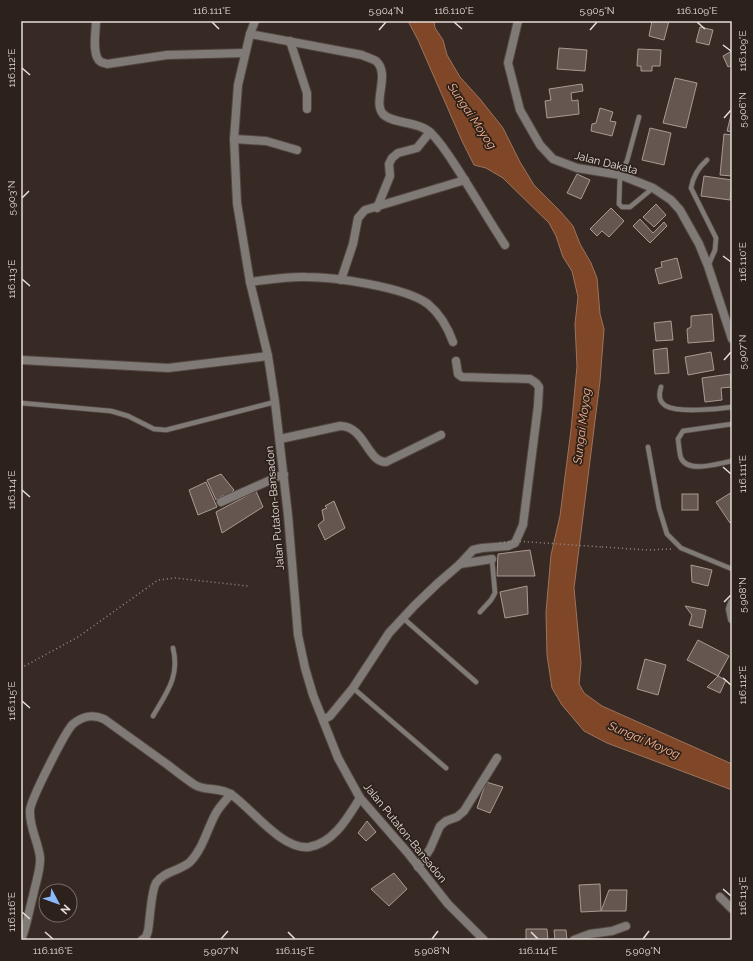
<svg xmlns="http://www.w3.org/2000/svg" width="753" height="961" viewBox="0 0 753 961" font-family="Raleway,sans-serif">
	<style>
		.water { fill: #7f4627; stroke: #9e735c }
		.building { fill: #655750; stroke: #aa9a93 }
		.lines { fill: none; stroke-linecap: round; stroke-linejoin: round }
		.service-casing { stroke: #534741; stroke-width: 6 }
		.minor-casing { stroke: #534741; stroke-width: 10 }
		.tertiary-casing { stroke: #534741; stroke-width: 10 }
		.path { stroke: #968c87; stroke-width: 1.5; stroke-dasharray: 1 3; stroke-linecap: butt }
		.service { stroke: #807a76; stroke-width: 4.5 }
		.minor { stroke: #807a76; stroke-width: 8 }
		.tertiary { stroke: #807a76; stroke-width: 8 }
		.path-bridge { stroke: #968c87; stroke-width: 1.5; stroke-dasharray: 1 3; stroke-linecap: butt }
		.ticks { fill: none; stroke: #e5ddd9; stroke-width: 1.5 }
		.labels { text-anchor: middle; dominant-baseline: central; stroke-width: 3.5; stroke-linejoin: round; paint-order: stroke }
		.street-label { font-size: 11px; fill: #e5ddd9; stroke: #2d211b }
		.water-label { font-size: 12px; font-style: italic; fill: #f7b18d; stroke: #2d211b }
		.neatline { fill: none; stroke: #e5ddd9; stroke-width: 1.5 }
		.ticks-label { font-size: 10px; text-anchor: middle; fill: #e5ddd9 }
	</style>
	<rect width="100%" height="100%" fill="#372a24"/>
	<path class="water" d="M 408,21 L 434,21 L 435,28 L 443,40 L 447,55 L 460,77 L 480,99 L 503,128 L 520,162 L 534,185 L 560,211 L 573,226 L 580,244 L 591,263 L 597,278 L 600,314 L 604,329 L 600,381 L 574,588 L 581,663 L 579,684 L 584,693 L 602,706 L 732,764 L 732,790 L 607,743 L 584,731 L 562,705 L 552,688 L 547,655 L 546,612 L 551,555 L 560,516 L 571,430 L 577,366 L 575,324 L 578,297 L 572,271 L 563,257 L 556,236 L 549,223 L 503,178 L 486,168 L 474,165 L 462,141 L 418,40 Z"/>
	<g class="building">
		<path d="M 652,21 L 669,21 L 664,40 L 649,36 Z"/>
		<path d="M 700,27 L 713,30 L 709,45 L 696,42 Z"/>
		<path d="M 559,48 L 587,50 L 585,71 L 557,69 Z"/>
		<path d="M 638,49 L 661,50 L 660,66 L 652,66 L 652,71 L 641,71 L 641,66 L 637,66 Z"/>
		<path d="M 732,51 L 732,65 L 728,67 L 723,56 Z"/>
		<path d="M 675,78 L 697,83 L 686,128 L 663,123 Z"/>
		<path d="M 582,84 L 583,91 L 571,93 L 572,101 L 578,100 L 579,114 L 547,118 L 545,101 L 551,100 L 549,89 Z"/>
		<path d="M 600,108 L 613,112 L 610,121 L 616,122 L 612,136 L 591,131 L 592,124 L 596,123 Z"/>
		<path d="M 731,115 L 732,115 L 732,132 L 727,131 Z"/>
		<path d="M 650,128 L 671,133 L 664,165 L 642,160 Z"/>
		<path d="M 724,134 L 732,135 L 732,176 L 720,175 Z"/>
		<path d="M 577,174 L 590,180 L 581,199 L 567,193 Z"/>
		<path d="M 704,176 L 732,180 L 730,200 L 701,196 Z"/>
		<path d="M 656,204 L 666,215 L 654,227 L 643,217 Z"/>
		<path d="M 611,208 L 624,221 L 609,237 L 602,231 L 597,236 L 590,229 Z"/>
		<path d="M 640,219 L 653,233 L 664,222 L 667,226 L 650,243 L 633,226 Z"/>
		<path d="M 677,258 L 682,278 L 659,284 L 655,269 L 662,267 L 661,262 Z"/>
		<path d="M 712,314 L 714,341 L 688,343 L 687,329 L 691,327 L 691,316 Z"/>
		<path d="M 671,321 L 673,340 L 656,341 L 654,323 Z"/>
		<path d="M 667,348 L 669,373 L 655,374 L 653,350 Z"/>
		<path d="M 711,352 L 714,370 L 688,375 L 685,357 Z"/>
		<path d="M 730,374 L 732,387 L 721,388 L 722,400 L 705,402 L 702,378 Z"/>
		<path d="M 221,474 L 234,490 L 229,495 L 222,496 L 216,500 L 207,480 Z"/>
		<path d="M 206,482 L 217,507 L 198,515 L 189,490 Z"/>
		<path d="M 256,491 L 263,507 L 222,533 L 216,512 Z"/>
		<path d="M 732,492 L 732,521 L 730,523 L 716,502 Z"/>
		<rect x="682" y="494" width="16" height="16"/>
		<path d="M 334,501 L 345,528 L 325,540 L 318,525 L 324,520 L 322,510 L 327,508 L 325,506 Z"/>
		<path d="M 530,550 L 535,576 L 497,576 L 498,554 Z"/>
		<path d="M 691,565 L 712,570 L 708,586 L 692,582 Z"/>
		<path d="M 527,586 L 528,614 L 505,618 L 500,592 Z"/>
		<path d="M 685,606 L 706,610 L 702,628 L 689,625 L 692,615 Z"/>
		<path d="M 698,640 L 729,656 L 718,676 L 687,660 Z"/>
		<path d="M 645,659 L 666,665 L 658,695 L 637,689 Z"/>
		<path d="M 718,676 L 726,680 L 720,693 L 707,687 Z"/>
		<path d="M 486,782 L 503,787 L 490,813 L 477,808 Z"/>
		<path d="M 367,821 L 376,832 L 366,841 L 358,833 Z"/>
		<path d="M 394,873 L 407,889 L 389,906 L 371,889 Z"/>
		<path d="M 600,884 L 601,911 L 581,912 L 579,885 Z"/>
		<path d="M 609,890 L 627,890 L 626,911 L 601,911 Z"/>
		<path d="M 526,929 L 547,929 L 548,940 L 526,940 Z"/>
		<path d="M 554,930 L 566,930 L 567,940 L 553,940 L 555,940 Z"/>
	</g>
	<g class="lines">
		<defs>
			<g id="service">
				<path d="M 639,117 L 627,161 L 620,175 L 619,204 L 622,207 L 630,207 L 653,188"/>
				<path d="M 707,160 C 698,168 693,176 691,188 L 716,238 L 715,250 L 708,266"/>
				<path d="M 661,387 C 659,394 658,401 666,406 C 678,413 718,409 732,407"/>
				<path d="M 21,403 L 111,411 L 128,416 L 154,429 L 166,430 L 275,402"/>
				<path d="M 732,424 L 683,431 L 678,439 C 679,445 679,452 681,458 C 688,474 719,463 732,461"/>
				<path d="M 648,447 L 659,508 L 667,534 L 681,548 L 732,569"/>
				<path d="M 480,612 L 491,600 L 495,593 L 492,559"/>
				<path d="M 403,618 L 476,682"/>
				<path d="M 353,688 L 446,768"/>
				<path d="M 153,716 C 167,692 180,676 173,648"/>
			</g>
			<g id="minor">
				<path d="M 96,21 C 96,31 91,56 101,62 C 103,63 105,63 107,64 L 167,55 L 245,53"/>
				<path d="M 250,34 L 362,55 C 366,57 373,59 376,61 C 391,74 372,102 383,114 C 392,124 419,121 431,133 C 440,142 448,154 455,165 C 472,191 488,219 505,245"/>
				<path d="M 290,41 L 307,93 L 307,109"/>
				<path d="M 234,139 L 266,141 L 297,150"/>
				<path d="M 377,208 L 390,176 L 389,164 L 392,158 L 398,153 L 417,148 L 430,132"/>
				<path d="M 341,280 L 353,244 L 358,218 L 365,210 L 465,180"/>
				<path d="M 250,282 C 268,280 287,276 306,277 C 335,277 405,287 428,304 C 440,314 448,328 453,342"/>
				<path d="M 21,360 L 168,368 L 268,356"/>
				<path d="M 456,361 L 458,374 L 462,377 L 530,379 L 536,383 L 539,387 L 538,406 L 523,525 L 515,543 L 508,546 L 482,548 L 473,550 L 460,564"/>
				<path d="M 280,439 L 340,426 C 365,426 367,462 386,462 L 441,435"/>
				<path d="M 221,502 L 284,474"/>
				<path d="M 323,720 L 330,716 L 353,688 L 389,633 L 415,605 L 438,583 L 460,564 L 492,559"/>
				<path d="M 418,867 L 430,849 L 440,826 L 446,821 L 457,817 L 464,811 L 497,758"/>
				<path d="M 720,897 L 732,909"/>
				<path d="M 21,940 C 27,926 29,910 33,896 C 35,884 41,870 40,857 C 38,841 29,827 30,810 C 31,799 66,730 73,724 C 83,716 92,714 104,719 C 125,734 147,750 168,765 C 177,772 186,779 195,785 C 204,791 221,787 232,795 C 253,810 282,850 309,847 C 334,843 348,817 360,798"/>
				<path d="M 142,940 L 146,937 L 148,931 C 150,920 151,891 156,883 C 164,871 180,871 190,862 C 203,849 207,829 216,813 C 220,806 226,800 231,794"/>
				<path d="M 574,940 L 590,934 L 612,931 L 626,926"/>
			</g>
			<g id="tertiary">
				<path d="M 255,21 L 250,34 L 238,85 L 234,139 L 237,203 L 250,282 L 268,356 L 275,402 L 288,515 L 298,635 L 305,668 L 313,695 L 338,758 L 360,798 L 407,852 L 448,904 L 484,940"/>
				<path d="M 518,21 L 508,63 L 520,110 L 540,145 L 553,159 L 577,168 L 620,175 L 653,188 L 671,200 L 680,210 L 699,244 L 708,266 L 732,339"/>
				<path d="M 732,603 L 730,609 L 732,619"/>
			</g>
		</defs>
		<use href="#service" class="service-casing"/>
		<use href="#minor" class="minor-casing"/>
		<use href="#tertiary" class="tertiary-casing"/>
		<g class="path">
			<path d="M 602,547 L 648,550 L 671,549"/>
			<path d="M 21,668 L 78,637 L 158,580 L 175,578 L 248,586"/>
		</g>
		<use href="#service" class="service"/>
		<use href="#minor" class="minor"/>
		<use href="#tertiary" class="tertiary"/>
		<path class="path-bridge" d="M 500,543 L 515,541 L 602,547"/>
	</g>
	<path class="ticks" d="M 212,22 L 219,29M 454,22 L 462,29M 697,22 L 705,29M 379,30 L 386,22M 590,30 L 597,22M 723,45 L 731,51M 22,68 L 30,75M 724,118 L 731,110M 22,198 L 29,191M 723,256 L 731,262M 22,279 L 30,286M 724,360 L 731,352M 723,467 L 731,474M 22,490 L 30,497M 724,602 L 731,595M 723,678 L 731,685M 22,701 L 30,708M 723,889 L 731,896M 22,912 L 30,919M 45,932 L 53,939M 288,932 L 295,939M 531,932 L 538,939M 221,939 L 228,931M 432,939 L 438,931M 643,939 L 649,931"/>
	<g class="labels">
		<g class="street-label">
			<text transform="translate(606 163) rotate(14)">Jalan Dakata</text>
			<text transform="translate(275 508) rotate(-95)">Jalan Putaton-Bansadon</text>
			<text transform="translate(405 833) rotate(51)">Jalan Putaton-Bansadon</text>
		</g>
		<g class="water-label">
			<text transform="translate(472 116) rotate(56)">Sungai Moyog</text>
			<text transform="translate(582 426) rotate(-83)">Sungai Moyog</text>
			<text transform="translate(644 740) rotate(23)">Sungai Moyog</text>
		</g>
	</g>
	<rect width="753" height="961" fill="none" stroke="#2d211b" stroke-width="44"/>
	<g transform="translate(58 903) rotate(131)"><circle r="19" fill="#2d211b" stroke="#776c67"/>
	<path d="M0-3L7 15L0 10L-7 15Z" fill="#8cb9fc"/>
	<text y="-6" font-size="11" font-weight="bold" text-anchor="middle" fill="#e5ddd9">N</text>
	</g>
	<rect x="22" y="22" width="709" height="917" class="neatline"/>
	<g class="ticks-label">
		<text x="212" y="14">116.111°E</text>
		<text x="386" y="14">5.904°N</text>
		<text x="454" y="14">116.110°E</text>
		<text x="597" y="14">5.905°N</text>
		<text x="697" y="14">116.109°E</text>
		<text transform="translate(742 51) rotate(-90)" y="4">116.109°E</text>
		<text transform="translate(11 68) rotate(-90)" y="4">116.112°E</text>
		<text transform="translate(742 110) rotate(-90)" y="4">5.906°N</text>
		<text transform="translate(11 198) rotate(-90)" y="4">5.903°N</text>
		<text transform="translate(742 262) rotate(-90)" y="4">116.110°E</text>
		<text transform="translate(11 279) rotate(-90)" y="4">116.113°E</text>
		<text transform="translate(742 352) rotate(-90)" y="4">5.907°N</text>
		<text transform="translate(742 474) rotate(-90)" y="4">116.111°E</text>
		<text transform="translate(11 490) rotate(-90)" y="4">116.114°E</text>
		<text transform="translate(742 595) rotate(-90)" y="4">5.908°N</text>
		<text transform="translate(742 685) rotate(-90)" y="4">116.112°E</text>
		<text transform="translate(11 701) rotate(-90)" y="4">116.115°E</text>
		<text transform="translate(742 896) rotate(-90)" y="4">116.113°E</text>
		<text transform="translate(11 912) rotate(-90)" y="4">116.116°E</text>
		<text x="53" y="954">116.116°E</text>
		<text x="221" y="954">5.907°N</text>
		<text x="295" y="954">116.115°E</text>
		<text x="432" y="954">5.908°N</text>
		<text x="538" y="954">116.114°E</text>
		<text x="643" y="954">5.909°N</text>
	</g>
</svg>
